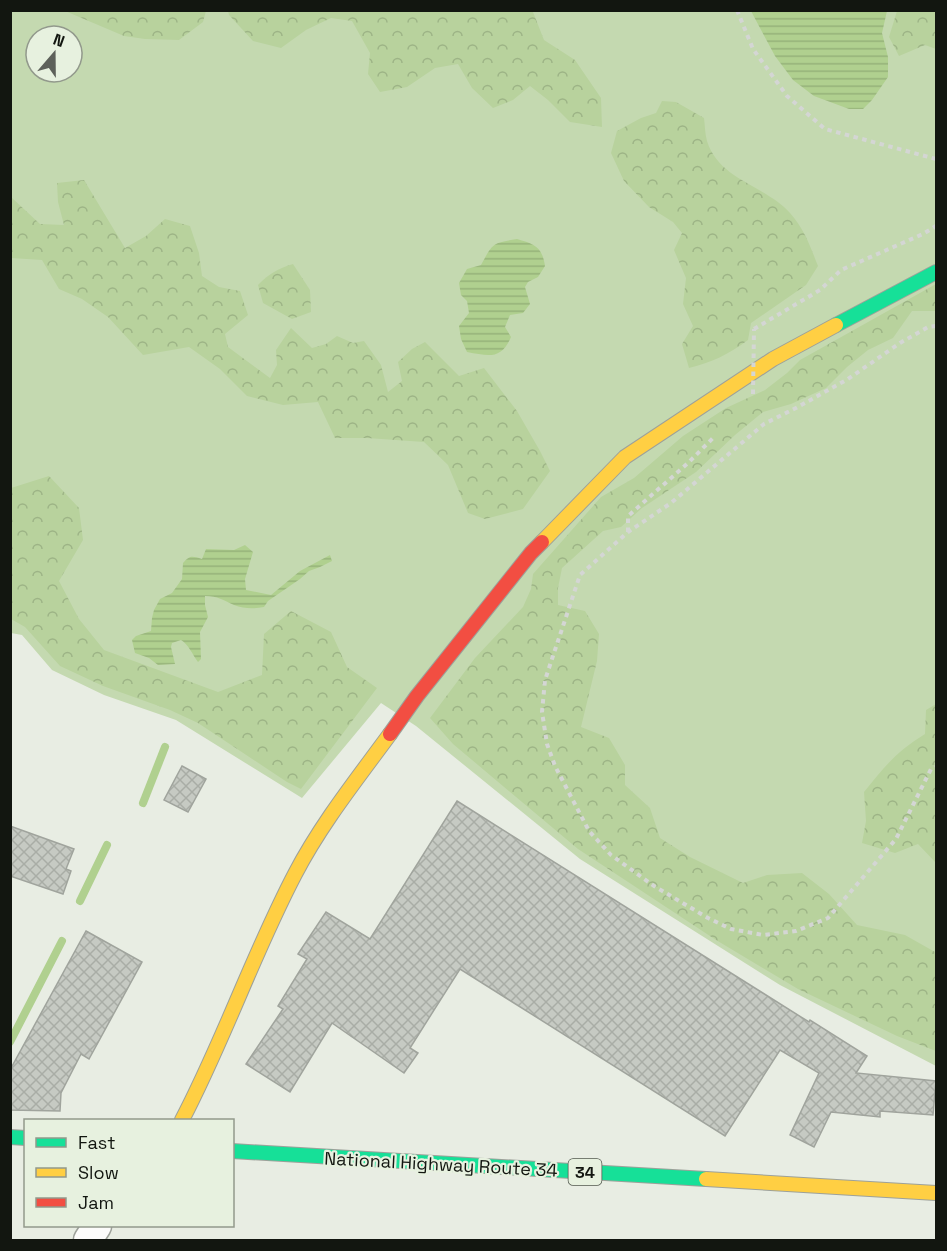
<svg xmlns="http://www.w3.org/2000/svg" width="947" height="1251" viewBox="0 0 947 1251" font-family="'Space Grotesk',sans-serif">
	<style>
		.grass { fill: #c4d9b0; fill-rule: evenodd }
		.forest { fill: url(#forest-crowns) }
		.water { fill: url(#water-rules) }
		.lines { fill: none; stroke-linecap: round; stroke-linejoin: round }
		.stream { stroke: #b0d08f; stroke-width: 8 }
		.building { fill: url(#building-cross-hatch); stroke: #a0a49d; stroke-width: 1.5 }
		.street-casing { stroke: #9da19a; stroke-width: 31 }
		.fast-casing { stroke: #9da19a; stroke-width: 16 }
		.slow-casing { stroke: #9da19a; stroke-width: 16 }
		.jam-casing { stroke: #9da19a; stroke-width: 16 }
		.path { stroke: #d4d6d4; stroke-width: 4; stroke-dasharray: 4.5 4.5; stroke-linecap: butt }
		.street { stroke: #fcfcfb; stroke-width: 28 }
		.fast { stroke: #16e098; stroke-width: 14 }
		.slow { stroke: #ffcf43; stroke-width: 14 }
		.jam { stroke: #f24e42; stroke-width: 14 }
		.path-bridge { stroke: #d4d6d4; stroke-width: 4; stroke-dasharray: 4.5 4.5; stroke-linecap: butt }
		.labels { text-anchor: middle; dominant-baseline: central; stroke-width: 4.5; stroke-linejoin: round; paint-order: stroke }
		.shield { fill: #e7f1df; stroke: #52584e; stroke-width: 1.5 }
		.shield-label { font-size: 16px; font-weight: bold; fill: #121610 }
		.street-label { font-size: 18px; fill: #121610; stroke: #e7f1df }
	</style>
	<defs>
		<pattern id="forest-crowns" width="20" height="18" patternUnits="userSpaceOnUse" patternTransform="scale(1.5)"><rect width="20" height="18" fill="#b8d29d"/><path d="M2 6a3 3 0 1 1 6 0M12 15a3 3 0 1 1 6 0" fill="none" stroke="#9db486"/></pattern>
		<pattern id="water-rules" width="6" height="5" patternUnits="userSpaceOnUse" patternTransform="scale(1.5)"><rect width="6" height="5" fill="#b0d08f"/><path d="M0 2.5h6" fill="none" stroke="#96b27a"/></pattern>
		<pattern id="building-cross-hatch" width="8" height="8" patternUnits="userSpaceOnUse" patternTransform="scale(1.5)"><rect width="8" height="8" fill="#c6cac3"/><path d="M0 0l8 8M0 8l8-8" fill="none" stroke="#a9ada6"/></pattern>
	</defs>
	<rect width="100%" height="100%" fill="#e8ede3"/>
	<path class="grass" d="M 11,11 L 936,11 L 936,1066 L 780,985 L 580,859 L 416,726 L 381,703 L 302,798 L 176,720 L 104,695 L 52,670 L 22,635 L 11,633 ZM 36,36 L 72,36 L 72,72 L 36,72 Z"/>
	<g class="forest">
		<path d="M 65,11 L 206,11 L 203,22 L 179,40 L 145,39 L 124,36 Z"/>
		<path d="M 228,11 L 528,11 L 533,12 L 544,40 L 575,60 L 601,98 L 602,127 L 570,122 L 548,100 L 530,86 L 513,100 L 493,108 L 472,88 L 458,64 L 435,68 L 407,87 L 380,92 L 368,74 L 370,53 L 352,21 L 331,18 L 306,30 L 281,48 L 253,41 L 229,15 Z"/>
		<path d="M 897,11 L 936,11 L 936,49 L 925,45 L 899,56 L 889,37 Z"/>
		<path d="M 662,101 L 676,102 L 704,118 C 705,126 705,134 707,141 C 719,180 765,185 790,213 C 805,230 810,246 818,266 L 806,285 L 751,323 L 748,340 C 728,355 712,362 689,368 L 682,344 L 693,326 L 683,304 L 686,278 L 674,250 L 682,233 L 673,222 L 649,207 L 624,181 L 611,153 L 617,131 L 641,118 L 656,113 Z"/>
		<path d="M 84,180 L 125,248 L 146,236 L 165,219 L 190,226 L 199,253 L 202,276 L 219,287 L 240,291 L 248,315 L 225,334 L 228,347 L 270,378 L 277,365 L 276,350 L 291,328 L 312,348 L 326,344 L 337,336 L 353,343 L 364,341 L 381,365 L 388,392 L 402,381 L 398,362 L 412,349 L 425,342 L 459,376 L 484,368 L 517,411 L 540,451 L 550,471 L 523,509 L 485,519 L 468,513 L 448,465 L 424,442 L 367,438 L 335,438 L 318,402 L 283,405 L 247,396 L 220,369 L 189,347 L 143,355 L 108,317 L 82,299 L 59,289 L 42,260 L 11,258 L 11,197 L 40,224 L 64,225 L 58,202 L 57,183 Z"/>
		<path d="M 293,264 L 310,290 L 311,312 L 292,319 L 263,303 L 258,285 C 270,273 277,269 293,264 Z"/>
		<path d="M 936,284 L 936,311 L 912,311 L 893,338 L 868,350 L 847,367 L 826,388 L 791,404 L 763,412 L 735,435 L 696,472 L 642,508 L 621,527 L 603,531 L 562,568 L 558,588 L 558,605 L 585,611 L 599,634 L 597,661 L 581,727 L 609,738 L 625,765 L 625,785 L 650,808 L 660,838 L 690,857 L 743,883 L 767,875 L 802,873 L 829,894 L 857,925 L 905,935 L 935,952 L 936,952 L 936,1051 L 897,1036 L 798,989 L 716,940 L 578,849 L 453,744 L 430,718 L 475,658 L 523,607 L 531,589 L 533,574 L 601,497 L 634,478 L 683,436 L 726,408 L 765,390 L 787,373 L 800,360 Z"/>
		<path d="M 49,476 L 79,508 L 83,540 L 59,581 L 79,619 L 104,650 L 218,692 L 262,675 L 264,634 L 291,611 L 331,632 L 347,667 L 377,688 L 301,789 L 287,782 L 198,723 L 170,710 L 103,686 L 60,666 L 25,627 L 11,619 L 11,488 Z"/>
		<path d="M 936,704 L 936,863 L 918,844 L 895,853 L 862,843 L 866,821 L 864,792 C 884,767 897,751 925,734 L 926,710 Z"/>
	</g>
	<g class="water">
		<path d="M 751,11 L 887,11 L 882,33 L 888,57 L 888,77 L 872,100 L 863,109 L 849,109 L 814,96 L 793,80 L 775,56 Z"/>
		<path d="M 517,239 C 534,244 542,246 545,266 L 538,277 L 528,282 L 525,287 L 530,304 L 523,313 L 510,315 L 505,327 L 511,337 C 501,360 489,356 467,352 L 461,339 L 459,326 L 469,313 L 467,301 L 461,295 L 459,283 L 467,269 L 481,265 C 493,243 492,243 517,239 Z"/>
		<path d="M 245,545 L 253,552 L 245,579 L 246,590 L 271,595 L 300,571 L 330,555 L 332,561 L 320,567 L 309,571 L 300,579 L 268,601 L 264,607 C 254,609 244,609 234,605 C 223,600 218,596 205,596 L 205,605 L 208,617 L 200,632 L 201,659 L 198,662 C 192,654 189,645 181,640 L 172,643 L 171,647 L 175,664 L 158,665 L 149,658 L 135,653 L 132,640 L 136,636 L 151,631 L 152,618 L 154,610 L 160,599 L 172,593 L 182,579 L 183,563 C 190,555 192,556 202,559 L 206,549 L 234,550 Z"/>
	</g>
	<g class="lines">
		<g class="stream">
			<path d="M 143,803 L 165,747"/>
			<path d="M 80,901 L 107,845"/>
			<path d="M 10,1042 L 62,941"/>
		</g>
	</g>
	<g class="building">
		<path d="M 182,766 L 206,779 L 188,812 L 164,800 Z"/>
		<path d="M 457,801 L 809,1022 L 810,1020 L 867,1056 L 856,1073 L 936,1081 L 933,1115 L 880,1111 L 880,1117 L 831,1112 L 814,1147 L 790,1135 L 819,1073 L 780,1050 L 725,1136 L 460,969 L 410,1048 L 418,1053 L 404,1073 L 332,1023 L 290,1092 L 246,1064 L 283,1009 L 278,1006 L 307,959 L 298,954 L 326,912 L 370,939 Z"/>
		<path d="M 10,826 L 74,849 L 66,869 L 71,871 L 63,894 L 10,876 Z"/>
		<path d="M 86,931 L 142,962 L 89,1059 L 81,1054 L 61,1093 L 60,1111 L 10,1110 L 10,1070 Z"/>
	</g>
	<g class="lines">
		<defs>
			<path id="street" d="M 88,1240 L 97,1226"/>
			<g id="fast">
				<path d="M 836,325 L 936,272"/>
				<path d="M 10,1137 L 26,1138"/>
				<path d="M 232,1151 L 706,1179"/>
			</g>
			<g id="slow">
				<path d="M 542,542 L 625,457 L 773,359 L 836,325"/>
				<path d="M 182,1120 C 224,1040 253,954 295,874 C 321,824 357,779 390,734"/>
				<path d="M 706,1179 L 936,1193"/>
			</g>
			<path id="jam" d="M 390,734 L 417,696 L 531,553 L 542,542"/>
		</defs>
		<use href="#street" class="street-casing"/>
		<use href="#fast" class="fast-casing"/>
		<use href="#slow" class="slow-casing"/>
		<use href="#jam" class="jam-casing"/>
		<g class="path">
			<path d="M 737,10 L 753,49 L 787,96 L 825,129 L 936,159"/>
			<path d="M 936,326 L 928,327 L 900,343 L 848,379 L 796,408 L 764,424 L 671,503 L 628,532 L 580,575 L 545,680 L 542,712 L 547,744 L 555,766 L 589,831 L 611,855 L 654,886 L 708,918 L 731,929 L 763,935 L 796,931 L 828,918 L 896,839 L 931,769 L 936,767"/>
			<path d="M 754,329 L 820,290 L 841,270 L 923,234 L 936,226"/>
			<path d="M 628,532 L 628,516 L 688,463 L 714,437"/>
		</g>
		<use href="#street" class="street"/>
		<use href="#fast" class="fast"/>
		<use href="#slow" class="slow"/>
		<use href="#jam" class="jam"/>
		<path class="path-bridge" d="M 753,394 L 754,329"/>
	</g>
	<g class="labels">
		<rect class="shield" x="568.5" y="1159" width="33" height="26" rx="4.5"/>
		<g class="shield-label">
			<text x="585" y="1172">34</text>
		</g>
		<g class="street-label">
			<text transform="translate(441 1164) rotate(3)">National Highway Route 34</text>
		</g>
	</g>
	<rect width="947" height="1251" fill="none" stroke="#121610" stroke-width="24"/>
	<rect x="24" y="1119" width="210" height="108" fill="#e7f1df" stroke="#92998c" stroke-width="1.5"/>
	<rect x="36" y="1138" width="30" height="9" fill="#16e098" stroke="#92998c" stroke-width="1.5"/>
	<text x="78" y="1149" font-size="18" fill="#121610">Fast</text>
	<rect x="36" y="1168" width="30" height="9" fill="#ffcf43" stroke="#92998c" stroke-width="1.5"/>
	<text x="78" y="1179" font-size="18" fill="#121610">Slow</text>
	<rect x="36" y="1198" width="30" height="9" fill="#f24e42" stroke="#92998c" stroke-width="1.5"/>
	<text x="78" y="1209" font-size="18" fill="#121610">Jam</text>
	<g transform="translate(54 54) rotate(20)"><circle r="28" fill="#e7f1df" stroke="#92998c" stroke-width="1.5"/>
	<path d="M0-4.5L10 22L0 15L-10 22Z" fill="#5d615a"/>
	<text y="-9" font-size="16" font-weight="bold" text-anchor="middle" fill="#121610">N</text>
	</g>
</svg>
